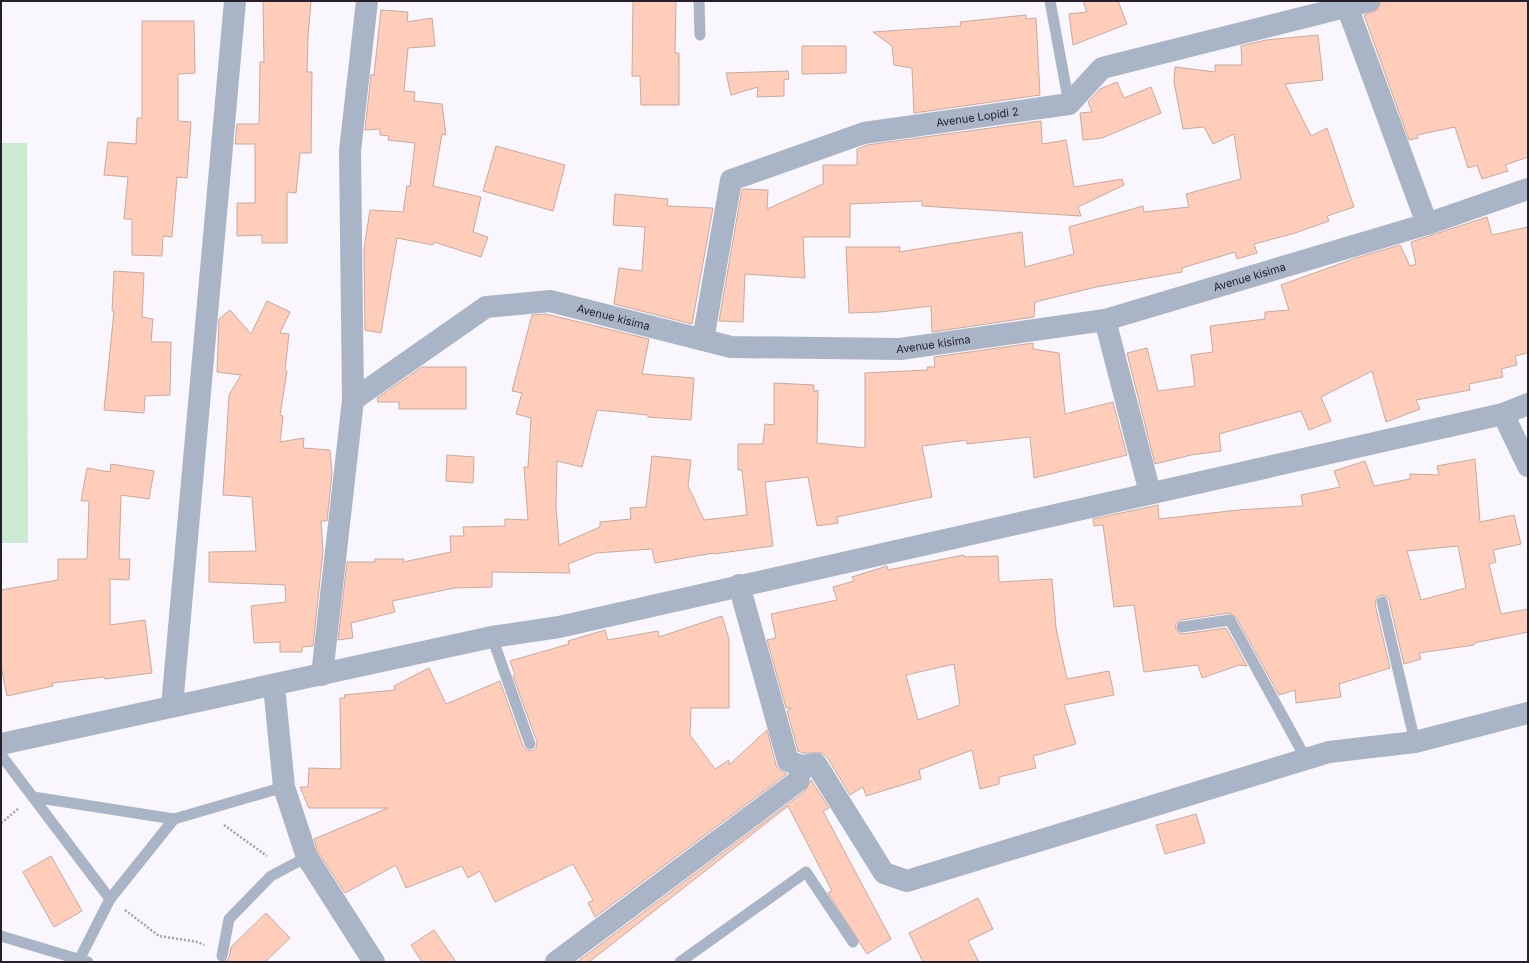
<svg xmlns="http://www.w3.org/2000/svg" width="1529" height="963" viewBox="0 0 1529 963" font-family="Inter,sans-serif">
	<style>
		.green { fill: #cbead1 }
		.building { fill: #ffcdba; stroke: #c8a99d; fill-rule: evenodd }
		.lines { fill: none; stroke-linecap: round; stroke-linejoin: round }
		.path { stroke: #a3a0a8; stroke-width: 2.5; stroke-dasharray: 2 2; stroke-linecap: butt }
		.service { stroke: #a9b5c6; stroke-width: 11 }
		.minor { stroke: #a9b5c6; stroke-width: 22 }
		.tertiary { stroke: #a9b5c6; stroke-width: 22 }
		.labels { text-anchor: middle; dominant-baseline: central; stroke-width: 3.5; stroke-linejoin: round; paint-order: stroke }
		.street-label { font-size: 11px; fill: #25202b; stroke: #fff }
	</style>
	<rect width="100%" height="100%" fill="#f9f7fd"/>
	<path class="green" d="M 1,143 L 27,143 L 28,543 L 1,543 Z"/>
	<g class="building">
		<path d="M 263,1 L 311,1 L 308,37 L 307,72 L 312,72 L 311,153 L 300,153 L 296,193 L 287,192 L 287,243 L 262,243 L 262,235 L 237,236 L 237,203 L 255,203 L 255,144 L 235,144 L 237,124 L 259,124 L 260,62 L 264,62 Z"/>
		<path d="M 633,1 L 676,1 L 675,53 L 679,53 L 679,105 L 641,105 L 640,76 L 632,76 Z"/>
		<path d="M 1083,1 L 1118,1 L 1127,24 L 1073,45 L 1069,14 L 1087,12 Z"/>
		<path d="M 1381,1 L 1528,1 L 1528,157 L 1505,165 L 1508,171 L 1482,179 L 1477,165 L 1468,168 L 1455,127 L 1417,135 L 1418,138 L 1409,140 L 1364,15 L 1377,10 Z"/>
		<path d="M 381,10 L 408,12 L 407,22 L 432,18 L 435,46 L 408,48 L 404,91 L 415,92 L 414,101 L 442,104 L 446,135 L 442,134 L 433,186 L 481,197 L 473,232 L 488,237 L 481,257 L 434,242 L 433,245 L 397,238 L 381,333 L 365,330 L 364,249 L 370,210 L 403,212 L 407,186 L 410,186 L 415,143 L 388,140 L 389,136 L 380,135 L 380,129 L 365,130 L 371,75 L 374,75 Z"/>
		<path d="M 1026,15 L 1026,19 L 1036,18 L 1040,95 L 914,113 L 912,68 L 894,65 L 892,46 L 873,32 L 961,26 L 960,22 Z"/>
		<path d="M 142,21 L 194,21 L 195,73 L 178,74 L 178,121 L 191,122 L 187,178 L 177,177 L 172,237 L 163,236 L 162,256 L 132,255 L 132,219 L 124,219 L 128,177 L 104,175 L 108,142 L 136,144 L 137,118 L 142,118 Z"/>
		<path d="M 1318,35 L 1323,80 L 1285,84 L 1311,136 L 1327,128 L 1354,207 L 1327,216 L 1329,221 L 1292,234 L 1254,244 L 1257,253 L 1237,259 L 1235,252 L 1182,268 L 1182,272 L 1096,287 L 1035,302 L 1034,317 L 932,332 L 931,306 L 880,312 L 849,313 L 846,247 L 900,247 L 899,252 L 1022,232 L 1025,267 L 1074,254 L 1069,227 L 1143,206 L 1144,212 L 1189,207 L 1186,194 L 1241,179 L 1234,134 L 1213,144 L 1204,127 L 1183,129 L 1174,82 L 1175,67 L 1215,72 L 1215,65 L 1242,65 L 1241,46 L 1266,40 Z"/>
		<path d="M 802,46 L 846,46 L 846,73 L 802,74 Z"/>
		<path d="M 788,71 L 789,79 L 784,80 L 784,96 L 757,97 L 758,87 L 731,95 L 726,73 Z"/>
		<path d="M 1117,82 L 1124,98 L 1151,87 L 1161,113 L 1102,138 L 1083,140 L 1080,113 L 1092,112 L 1088,102 L 1100,89 Z"/>
		<path d="M 1041,121 L 1042,144 L 1066,140 L 1074,187 L 1122,179 L 1124,185 L 1078,207 L 1081,216 L 922,206 L 922,201 L 850,204 L 850,237 L 803,237 L 805,278 L 745,274 L 743,322 L 719,321 L 742,189 L 768,190 L 767,209 L 823,184 L 823,165 L 857,165 L 857,149 L 867,145 Z"/>
		<path d="M 496,146 L 565,165 L 553,211 L 483,191 Z"/>
		<path d="M 615,194 L 668,199 L 667,206 L 713,208 L 692,324 L 614,304 L 619,268 L 642,271 L 645,227 L 613,225 Z"/>
		<path d="M 1487,217 L 1492,235 L 1528,227 L 1528,353 L 1515,356 L 1517,365 L 1501,369 L 1503,377 L 1469,384 L 1470,390 L 1416,400 L 1420,409 L 1386,422 L 1372,371 L 1321,397 L 1331,421 L 1309,430 L 1301,411 L 1219,434 L 1221,451 L 1191,455 L 1155,464 L 1127,353 L 1147,348 L 1158,391 L 1195,386 L 1191,355 L 1213,352 L 1210,326 L 1265,319 L 1265,312 L 1289,310 L 1281,285 L 1356,258 L 1400,245 L 1410,266 L 1416,264 L 1411,242 Z"/>
		<path d="M 114,271 L 144,273 L 142,317 L 153,319 L 151,342 L 171,342 L 170,395 L 145,396 L 144,413 L 104,410 L 114,311 L 112,311 Z"/>
		<path d="M 267,301 L 290,312 L 280,333 L 289,334 L 285,370 L 287,371 L 280,415 L 283,416 L 280,442 L 304,438 L 303,448 L 330,450 L 332,474 L 327,521 L 321,521 L 323,551 L 313,646 L 302,647 L 302,652 L 280,652 L 280,642 L 254,643 L 251,606 L 286,602 L 285,585 L 209,582 L 209,552 L 256,551 L 252,497 L 223,495 L 229,395 L 241,375 L 217,372 L 219,319 L 230,310 L 251,334 Z"/>
		<path d="M 546,314 L 649,339 L 642,374 L 694,378 L 691,420 L 648,417 L 648,415 L 597,410 L 582,467 L 557,461 L 556,506 L 559,545 L 600,527 L 600,522 L 631,519 L 630,508 L 646,507 L 652,456 L 691,460 L 688,486 L 704,520 L 747,515 L 742,470 L 738,470 L 738,444 L 763,444 L 765,424 L 774,425 L 774,383 L 814,385 L 814,392 L 818,390 L 817,443 L 865,448 L 865,373 L 928,370 L 927,367 L 935,367 L 934,357 L 1033,343 L 1033,349 L 1059,353 L 1065,414 L 1113,402 L 1127,455 L 1034,478 L 1030,437 L 967,444 L 966,440 L 922,446 L 932,497 L 837,517 L 838,523 L 817,526 L 808,477 L 765,482 L 773,546 L 714,554 L 714,553 L 655,563 L 652,549 L 596,553 L 568,564 L 570,573 L 492,572 L 492,587 L 454,588 L 392,601 L 395,612 L 351,623 L 353,638 L 338,640 L 347,562 L 375,562 L 375,559 L 404,559 L 403,562 L 451,552 L 450,536 L 464,536 L 463,527 L 505,526 L 505,519 L 528,520 L 524,467 L 528,467 L 531,418 L 516,414 L 522,393 L 512,391 L 532,315 Z"/>
		<path d="M 422,367 L 466,367 L 466,409 L 399,409 L 399,402 L 378,402 L 377,398 Z"/>
		<path d="M 447,455 L 474,457 L 473,483 L 446,481 Z"/>
		<path d="M 1475,459 L 1480,522 L 1514,515 L 1521,544 L 1493,550 L 1496,562 L 1489,564 L 1501,614 L 1528,609 L 1528,632 L 1474,643 L 1474,645 L 1419,653 L 1421,659 L 1404,664 L 1389,600 L 1387,597 L 1381,595 L 1377,597 L 1375,604 L 1390,668 L 1339,684 L 1341,697 L 1296,703 L 1295,690 L 1279,695 L 1236,617 L 1229,613 L 1181,620 L 1176,624 L 1175,628 L 1179,633 L 1183,634 L 1226,628 L 1247,666 L 1239,665 L 1202,678 L 1198,665 L 1144,672 L 1134,605 L 1114,607 L 1103,525 L 1094,526 L 1093,519 L 1158,505 L 1159,519 L 1238,510 L 1303,506 L 1301,495 L 1340,487 L 1334,471 L 1365,461 L 1374,486 L 1410,479 L 1410,474 L 1439,475 L 1437,466 ZM 1458,546 L 1466,588 L 1421,600 L 1407,551 Z"/>
		<path d="M 111,464 L 154,471 L 149,499 L 121,495 L 119,559 L 130,559 L 129,580 L 110,579 L 110,625 L 145,620 L 152,673 L 105,679 L 104,677 L 52,683 L 53,686 L 7,696 L 1,666 L 1,590 L 58,580 L 58,559 L 87,559 L 89,501 L 81,501 L 87,468 L 110,472 Z"/>
		<path d="M 964,555 L 964,557 L 998,556 L 999,582 L 1052,579 L 1056,628 L 1067,679 L 1109,671 L 1114,695 L 1064,705 L 1076,744 L 1033,756 L 1036,768 L 999,777 L 999,784 L 980,789 L 972,750 L 919,770 L 921,779 L 866,796 L 863,787 L 850,795 L 827,757 L 822,753 L 803,753 L 798,751 L 787,711 L 791,708 L 786,708 L 767,640 L 776,638 L 771,614 L 837,600 L 833,587 L 854,581 L 852,577 L 887,566 L 888,570 ZM 954,664 L 960,705 L 918,720 L 906,675 Z"/>
		<path d="M 722,616 L 729,639 L 729,708 L 691,708 L 690,735 L 715,769 L 729,760 L 729,765 L 767,730 L 776,765 L 779,770 L 787,774 L 595,917 L 588,903 L 593,900 L 573,864 L 495,902 L 480,871 L 468,878 L 462,866 L 406,888 L 396,865 L 345,893 L 318,852 L 314,839 L 388,808 L 309,808 L 300,787 L 308,787 L 309,768 L 341,769 L 340,698 L 345,698 L 344,695 L 395,690 L 394,686 L 429,668 L 446,704 L 500,681 L 523,746 L 526,750 L 532,751 L 536,748 L 537,742 L 513,676 L 515,675 L 510,661 L 569,644 L 568,641 L 605,630 L 608,640 L 658,631 L 659,637 Z"/>
		<path d="M 811,780 L 829,808 L 823,811 L 891,939 L 867,954 L 828,893 L 832,891 L 788,806 L 589,962 L 577,962 L 805,791 Z"/>
		<path d="M 1196,814 L 1205,843 L 1165,854 L 1156,825 Z"/>
		<path d="M 51,856 L 82,911 L 54,927 L 23,872 Z"/>
		<path d="M 978,898 L 993,929 L 968,941 L 979,962 L 923,962 L 909,933 Z"/>
		<path d="M 266,913 L 290,938 L 265,962 L 225,962 L 229,958 L 231,947 Z"/>
		<path d="M 434,930 L 456,962 L 422,962 L 411,945 Z"/>
	</g>
	<g class="lines">
		<g class="path">
			<path d="M 1,823 L 18,809"/>
			<path d="M 224,825 L 267,856"/>
			<path d="M 125,910 L 159,936 L 198,942 L 204,945"/>
		</g>
		<g class="service">
			<path d="M 699,1 L 700,35"/>
			<path d="M 1050,1 L 1069,104"/>
			<path d="M 1382,602 L 1415,742"/>
			<path d="M 1182,627 L 1230,620 L 1306,759"/>
			<path d="M 492,637 L 530,744"/>
			<path d="M 1,755 L 110,899 L 78,962"/>
			<path d="M 33,797 L 174,819 L 284,787"/>
			<path d="M 110,899 L 174,819"/>
			<path d="M 1,936 L 88,962"/>
			<path d="M 222,956 L 229,919 L 271,876 L 307,857"/>
			<path d="M 680,962 L 806,872 L 853,942"/>
		</g>
		<g class="minor">
			<path d="M 1345,1 L 1427,224"/>
			<path d="M 1105,320 L 1150,493"/>
			<path id="s1" d="M 703,340 L 731,180 L 864,133 L 1069,104 L 1102,68 L 1369,1"/>
			<path id="s2" d="M 353,400 L 486,307 L 550,301 L 731,347 L 900,349 L 1105,320 L 1427,224 L 1528,189"/>
			<path d="M 1503,414 L 1528,466"/>
			<path d="M 739,585 L 788,761 L 802,766 L 816,764 L 884,873 L 907,881 L 1329,752 L 1415,742 L 1528,713"/>
			<path d="M 322,675 L 353,400 L 350,151 L 367,1"/>
			<path d="M 274,686 L 284,787 L 307,857 L 374,962"/>
			<path d="M 172,706 L 235,1"/>
			<path d="M 556,962 L 798,781 L 802,766"/>
		</g>
		<path class="tertiary" d="M 1,744 L 492,637 L 559,627 L 1503,414 L 1528,404"/>
	</g>
	<g class="labels">
		<g class="street-label">
			<text stroke="none"><textPath href="#s1" startOffset="418">Avenue Lopidi 2</textPath></text>
			<text stroke="none"><textPath href="#s2" startOffset="940">Avenue kisima</textPath></text>
			<text stroke="none"><textPath href="#s2" startOffset="292">Avenue kisima</textPath></text>
			<text stroke="none"><textPath href="#s2" startOffset="616">Avenue kisima</textPath></text>
		</g>
	</g>
	<rect width="1529" height="963" fill="none" stroke="#25202b" stroke-width="4"/>
</svg>
